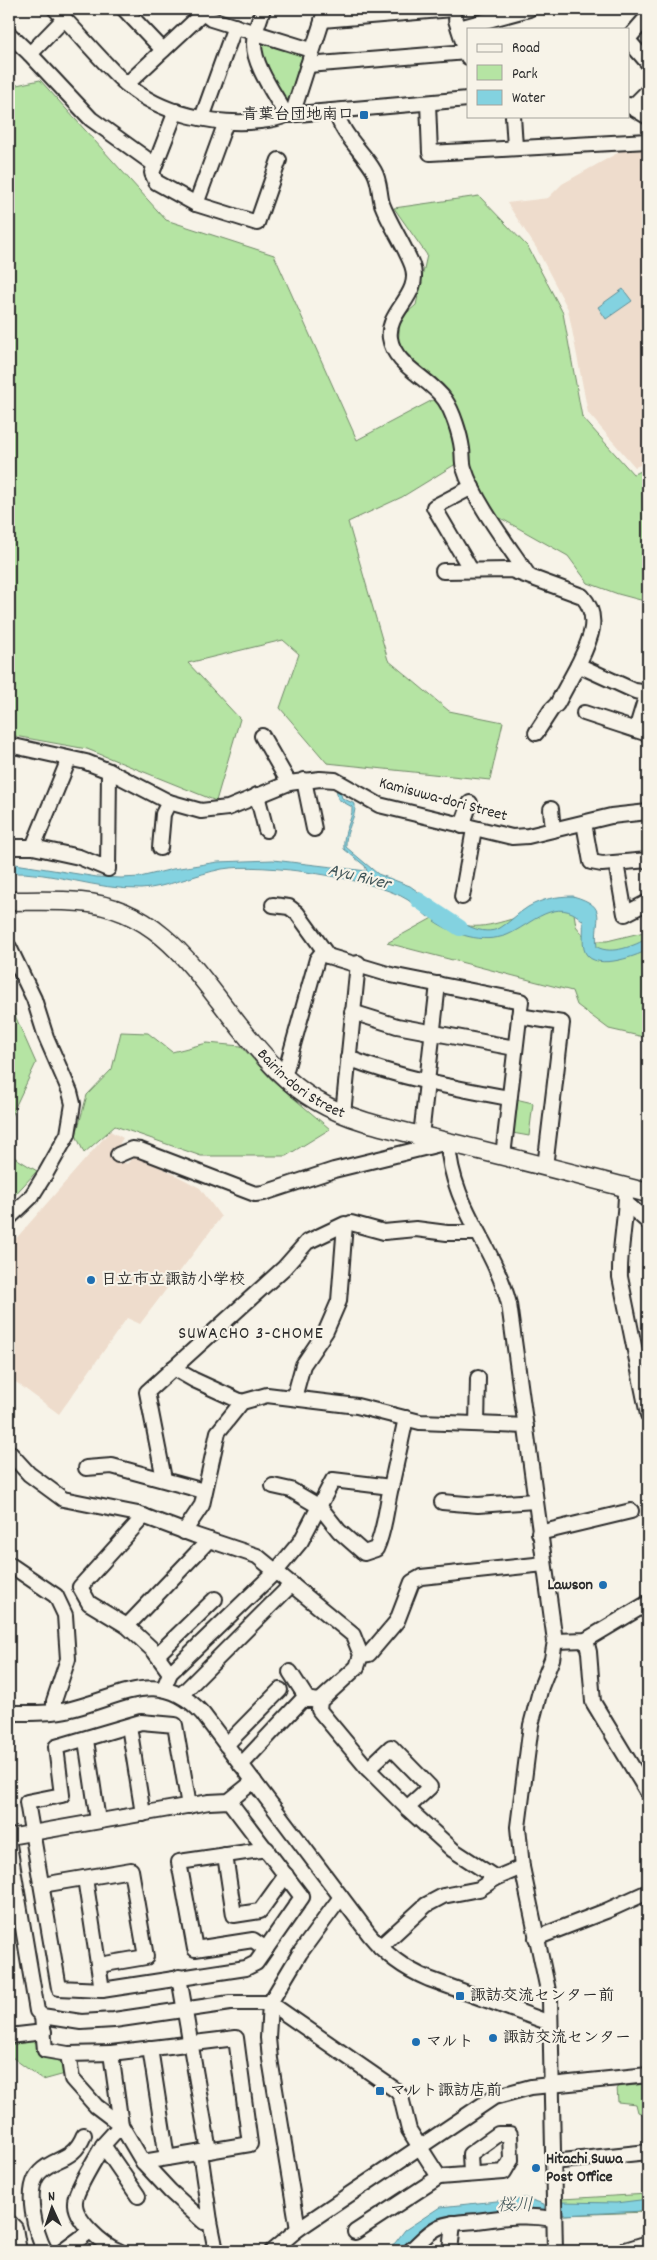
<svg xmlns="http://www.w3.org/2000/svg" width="657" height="2260" viewBox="0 0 657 2260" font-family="Dekko,'Klee One',sans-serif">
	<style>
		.built { fill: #eedccc }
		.green { fill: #b5e4a3; stroke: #708867 }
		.water { fill: #83d2e0; stroke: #608f98 }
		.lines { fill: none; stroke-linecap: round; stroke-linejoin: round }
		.river { stroke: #83d2e0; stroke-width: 16 }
		.minor-casing { stroke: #2b2b2b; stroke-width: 18 }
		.major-casing { stroke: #2b2b2b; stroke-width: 21 }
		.minor { stroke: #f7f3e8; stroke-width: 14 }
		.major { stroke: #f7f3e8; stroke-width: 18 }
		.poi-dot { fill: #1f6fb2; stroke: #f7f3e8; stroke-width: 2 }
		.labels { text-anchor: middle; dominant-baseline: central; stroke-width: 4.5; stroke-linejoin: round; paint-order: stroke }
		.poi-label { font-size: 16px; font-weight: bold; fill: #2b2b2b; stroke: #f7f3e8; text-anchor: start }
		.street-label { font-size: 16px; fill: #2b2b2b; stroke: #f7f3e8 }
		.water-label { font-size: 18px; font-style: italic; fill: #415558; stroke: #f7f3e8 }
		.neighbourhood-label { font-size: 18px; letter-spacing: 1px; fill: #2b2b2b; stroke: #f7f3e8 }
	</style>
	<rect width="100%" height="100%" fill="#f7f3e8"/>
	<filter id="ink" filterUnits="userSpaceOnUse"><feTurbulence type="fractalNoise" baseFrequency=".02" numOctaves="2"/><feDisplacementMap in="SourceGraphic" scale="10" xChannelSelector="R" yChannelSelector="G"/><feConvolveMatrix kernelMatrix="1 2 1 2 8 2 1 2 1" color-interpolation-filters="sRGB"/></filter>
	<g filter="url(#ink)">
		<g class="built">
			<path d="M 648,144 L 648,462 L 635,467 L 588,413 L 568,309 L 537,249 L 507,203 L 548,198 L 562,184 L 630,146 Z"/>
			<path d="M 110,1131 L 123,1138 L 112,1156 L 127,1164 L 136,1154 L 200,1188 L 221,1217 L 140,1324 L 127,1318 L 59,1414 L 9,1377 L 9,1243 L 13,1242 Z"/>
		</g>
		<g class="green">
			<path d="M 260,38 L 306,52 L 293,101 L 288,102 L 283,99 C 270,77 260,64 260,38 Z"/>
			<path d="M 40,80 L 166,220 L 274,255 L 357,440 L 446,393 L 398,346 L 400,319 L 416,305 L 427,255 L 394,208 L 479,196 L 528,247 L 563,313 L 582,417 L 633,474 L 648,469 L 648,579 L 646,583 L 648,584 L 648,602 L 618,594 L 588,583 L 568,556 L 495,515 L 459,462 L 402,497 L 348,522 L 388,660 L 449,711 L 503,722 L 490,780 L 327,763 L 280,708 L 299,654 L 283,640 L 188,663 L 240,719 L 216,801 L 87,749 L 9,735 L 9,94 L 12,86 Z"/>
			<path d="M 573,907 L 576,926 L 588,941 L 607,941 L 648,931 L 648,1038 L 609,1029 L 577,1005 L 572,991 L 387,943 L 436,916 C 474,933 486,926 523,916 C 539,911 557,910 573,907 Z"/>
			<path d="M 9,1002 L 36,1063 L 9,1120 Z"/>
			<path d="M 121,1032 L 148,1033 L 172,1052 L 207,1043 L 241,1046 L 271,1079 L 330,1129 L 286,1156 L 201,1156 L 115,1126 L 84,1153 L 76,1135 L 87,1095 L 112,1069 Z"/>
			<path d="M 511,1098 L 533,1103 L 529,1136 L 507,1132 Z"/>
			<path d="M 9,1154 L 37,1171 L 9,1201 Z"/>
			<path d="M 39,2036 L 61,2056 L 65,2074 L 43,2080 L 9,2055 L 9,2040 Z"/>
			<path d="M 646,2084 L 648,2116 L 638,2112 L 636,2104 L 618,2102 L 617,2087 Z"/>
			<path d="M 648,2194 L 648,2212 L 563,2215 L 562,2199 Z"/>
		</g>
		<g class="water">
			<path d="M 623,289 L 632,301 L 606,319 L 598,307 Z"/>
			<path d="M 335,783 L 338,785 L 342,798 L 355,804 C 356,820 345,828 346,847 L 378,874 L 410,886 L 441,908 L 428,917 C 422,912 415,905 408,900 C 374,878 262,862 222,869 C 197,874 165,888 141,889 C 96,890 53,871 9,873 L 9,863 L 97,877 L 121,878 L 140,877 L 173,869 L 218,862 L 245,861 L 273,860 L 367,871 L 365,866 L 344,849 C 342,830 353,822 352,807 L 338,799 Z"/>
			<path d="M 573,896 C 611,907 593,919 597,947 C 612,955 634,946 648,938 L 648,950 C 634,957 590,973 584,949 C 582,940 584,930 583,921 C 557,894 531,925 507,935 C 482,944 455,935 434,921 L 448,913 C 461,923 482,937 500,928 C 510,922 518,913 528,907 C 542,899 557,896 573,896 Z"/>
			<path d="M 525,2198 L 544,2204 L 545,2212 C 519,2204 509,2210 484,2213 C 470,2215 454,2213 441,2217 C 425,2222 411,2239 400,2251 L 383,2251 L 395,2243 L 405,2230 L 440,2207 Z"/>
			<path d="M 648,2199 L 648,2209 L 644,2211 L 563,2215 L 562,2202 L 616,2203 Z"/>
		</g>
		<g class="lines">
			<path class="river" d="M 418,900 L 460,928"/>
			<defs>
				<g id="minor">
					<path d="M 55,9 C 79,33 101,61 126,84 C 161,114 215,126 260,121 C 269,120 277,119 286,115 L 468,99"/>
					<path d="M 124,9 L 163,50"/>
					<path d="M 205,9 L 203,13 L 211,19 L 311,50"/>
					<path d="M 263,9 C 260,20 254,31 254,43 C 253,65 276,96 286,115"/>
					<path d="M 64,19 L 30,54 L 91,119 L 155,165"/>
					<path d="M 322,20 L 453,9"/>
					<path d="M 456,20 L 468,57"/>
					<path d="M 459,28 L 529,9"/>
					<path d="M 9,34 L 30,54"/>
					<path d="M 628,39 L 648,16"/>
					<path d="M 628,40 L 648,63"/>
					<path d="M 308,65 L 467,52"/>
					<path d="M 127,84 L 203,13 L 199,9"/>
					<path d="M 428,103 L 430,153 L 648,141"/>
					<path d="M 628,105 L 648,117"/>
					<path d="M 632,107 L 648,91"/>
					<path d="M 176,111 L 152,173 L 156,182 L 196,204"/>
					<path d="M 336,111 C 342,136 362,150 374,171 C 380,181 379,193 382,204 C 390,225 404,244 412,265 C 423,295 386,311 390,338 C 394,366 430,378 445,400 C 453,412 460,434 462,449 C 463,455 462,462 464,468 C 474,501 508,545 528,575"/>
					<path d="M 292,115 L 326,9"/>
					<path d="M 513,116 L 515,147"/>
					<path d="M 202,118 L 235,26"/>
					<path d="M 226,122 L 196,204 L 257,223 L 279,160"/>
					<path d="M 471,570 L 434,507 L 472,487"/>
					<path d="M 443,571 L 511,570 L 582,596 C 602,618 589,642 578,665"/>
					<path d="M 584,713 L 648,734"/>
					<path d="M 636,730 L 647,694"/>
					<path d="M 536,733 L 551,710 L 557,704 L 578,665 L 635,691 L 648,693"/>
					<path d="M 262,736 L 289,783"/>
					<path d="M 9,745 L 86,762 L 109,771 L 169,802 L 201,811 L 228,808 L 289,783 L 320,779 L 335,780 L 379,805 L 512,837 L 528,836 L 611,816 L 648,812"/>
					<path d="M 304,780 L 314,829"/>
					<path d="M 257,795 L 266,830"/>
					<path d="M 551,809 L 553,830"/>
					<path d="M 584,823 L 591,862 L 602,864 L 648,860"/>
					<path d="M 462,826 L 470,803"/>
					<path d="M 9,847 L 33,847 L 69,759"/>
					<path d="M 33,847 L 79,857 L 108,869 L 109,771"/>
					<path d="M 160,848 L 163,814 L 169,802"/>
					<path d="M 616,863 L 625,914 L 648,902"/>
					<path d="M 462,897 L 474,829"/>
					<path d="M 273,905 L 289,907 L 297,913 L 328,956"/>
					<path d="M 9,947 L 34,999 L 46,1037 L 70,1092 L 73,1104 L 68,1134 L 46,1173 L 31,1197 L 9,1218"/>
					<path d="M 352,1012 L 397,1026 L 515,1048"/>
					<path d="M 519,1016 L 562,1023 L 545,1167"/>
					<path d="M 348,1058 C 400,1078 454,1088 509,1098"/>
					<path d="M 284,1077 L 317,959 L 321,954 L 391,975 L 521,1001 L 503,1156"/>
					<path d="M 343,1114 L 358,963"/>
					<path d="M 421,1136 L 438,984"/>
					<path d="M 118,1155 L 132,1149 L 140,1150 L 255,1194 L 264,1193 L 334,1170 L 448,1142 C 451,1206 494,1245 509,1304 L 555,1641 L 552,1659 L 541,1687 L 531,1725 L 518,1827 L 522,1867 L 550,2000 L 555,2251"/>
					<path d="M 626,1187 C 627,1217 619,1247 620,1277 L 648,1415"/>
					<path d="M 626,1203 L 648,1222"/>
					<path d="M 351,1223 L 384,1232 L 416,1229 L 447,1233 L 477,1233"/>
					<path d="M 173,1368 L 194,1380 L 242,1402"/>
					<path d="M 477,1424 L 478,1378"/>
					<path d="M 9,1452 L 29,1474 L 63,1499 L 138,1514 L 194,1535 L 257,1556 L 353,1635 L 361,1655 L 357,1667 L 320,1701 L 319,1710 L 368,1769 L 407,1808 L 453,1850 L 496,1878 L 522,1867"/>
					<path d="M 86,1468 L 112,1466 L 204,1491"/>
					<path d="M 164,1479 L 147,1392 L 284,1268 L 307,1242 L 345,1224 L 339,1301 L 326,1331 L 303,1365 L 294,1398"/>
					<path d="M 273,1486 L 291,1490 L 320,1507 L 339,1531 L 364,1553 L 376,1549 C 385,1530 386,1508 391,1487"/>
					<path d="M 442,1502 L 478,1505 L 535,1501"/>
					<path d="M 144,1516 L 80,1587 L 89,1603 L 127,1626 L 209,1540"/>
					<path d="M 184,1532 L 202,1505 L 218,1432 L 242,1402 L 267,1395 L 357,1406 L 420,1422 L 526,1426"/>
					<path d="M 539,1533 L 631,1511"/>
					<path d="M 9,1564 L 56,1596 L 65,1615 L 68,1659 L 54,1701 L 54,1711"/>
					<path d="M 127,1626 L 154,1651 L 170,1673"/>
					<path d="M 586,1640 L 589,1652 L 593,1702 L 648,1793"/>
					<path d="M 555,1641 L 586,1640 L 648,1603"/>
					<path d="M 157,1655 L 215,1599"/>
					<path d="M 361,1655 L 369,1654 L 397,1621 L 412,1582 L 421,1577 L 544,1564"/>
					<path d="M 290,1672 L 308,1700"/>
					<path d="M 164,1688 L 170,1673 L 277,1570 L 301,1541 L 333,1480 L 391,1487 L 406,1418"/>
					<path d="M 181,1695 L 292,1584"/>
					<path d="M 9,1713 C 28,1713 48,1714 67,1710 C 118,1699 159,1665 203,1714 L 369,1934 C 386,1955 403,1968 429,1979 L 550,2023"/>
					<path d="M 129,1726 L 143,1814"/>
					<path d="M 86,1740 L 98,1821"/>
					<path d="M 226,1745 L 280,1690"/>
					<path d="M 241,1765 L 303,1699 L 320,1701"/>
					<path d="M 368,1769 L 391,1747 L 430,1787 L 407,1808"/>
					<path d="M 189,1806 L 175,1725 L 141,1722 L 56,1747 L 62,1795 L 27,1802 L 59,1988 L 102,1990 L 246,1968 L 256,1963 L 302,1897 L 229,1801"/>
					<path d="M 9,1837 L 209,1802 L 229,1801 L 254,1781"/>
					<path d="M 9,1845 L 37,2011 L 42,2016 L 81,2022 L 114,2020 L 230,2003 L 270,2003 L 397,2091 L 401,2097 L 409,2130 L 439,2177 L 355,2232"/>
					<path d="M 225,1855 L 234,1915 L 260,1911 L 286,1875"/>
					<path d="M 85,1878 L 102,1990"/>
					<path d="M 42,1885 L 131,1870 L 146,1957 L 99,1965"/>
					<path d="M 536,1938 L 606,1911 L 648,1892"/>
					<path d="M 380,1947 L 426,1905 L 443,1896 L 479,1889 L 496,1878"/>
					<path d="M 266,1949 L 253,1940 L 195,1949 L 179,1862 L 267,1849"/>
					<path d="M 179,1977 L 209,2151"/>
					<path d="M 42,2016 L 45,2050 L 68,2054 L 72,2079 L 96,2106 L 121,2125 L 143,2162 L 170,2191 L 204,2222 L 210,2221 L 200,2152"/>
					<path d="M 9,2036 L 44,2032"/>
					<path d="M 150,2048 L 167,2158"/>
					<path d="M 68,2054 L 111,2053"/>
					<path d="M 103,2145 L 121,2125 L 111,2053 L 236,2038 L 250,2144 L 143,2162"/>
					<path d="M 553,2162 L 648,2152"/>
					<path d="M 439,2177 L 504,2172 L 511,2160 L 510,2134 L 498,2134 L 470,2154 L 471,2174"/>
					<path d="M 210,2221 L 216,2251"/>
					<path d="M 9,2222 L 15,2228 L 19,2251"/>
					<path d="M 298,2229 L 270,2059 L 268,2038 L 270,2003 L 300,1953 L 341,1897"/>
					<path d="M 45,2251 C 36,2234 23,2189 40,2172 C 56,2156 73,2162 84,2135"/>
					<path d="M 63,2251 L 90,2231"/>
					<path d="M 119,2251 C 104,2246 73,2219 75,2201 C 76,2189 97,2157 103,2145 L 138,2196"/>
					<path d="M 272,2251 L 298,2229 L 494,2097 L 531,2087 L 648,2075"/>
					<path d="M 410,2251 C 419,2243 428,2232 439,2227 C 451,2222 465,2222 477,2221 C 506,2217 525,2214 554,2219"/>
					<path d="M 450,2251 L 453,2223"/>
					<path d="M 622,2251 L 648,2243"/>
				</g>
				<g id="major">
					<path id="s1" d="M 9,901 C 33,901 57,900 81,902 C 162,909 197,974 243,1031 C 265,1058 287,1084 317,1101 C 356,1124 404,1131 447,1142 C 514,1158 581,1176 648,1193"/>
				</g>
			</defs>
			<use href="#minor" class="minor-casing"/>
			<use href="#major" class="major-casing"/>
			<use href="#minor" class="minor"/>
			<use href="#major" class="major"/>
		</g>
	</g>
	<g class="poi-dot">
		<rect x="359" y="110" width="10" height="10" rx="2.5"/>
		<circle cx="91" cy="1280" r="5"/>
		<circle cx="603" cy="1585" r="5"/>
		<rect x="455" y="1991" width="10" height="10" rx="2.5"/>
		<circle cx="493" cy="2038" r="5"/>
		<circle cx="416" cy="2042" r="5"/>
		<rect x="375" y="2086" width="10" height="10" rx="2.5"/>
		<circle cx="536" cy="2168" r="5"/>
	</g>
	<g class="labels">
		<g class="poi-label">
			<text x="354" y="115" text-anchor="end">青葉台団地南口</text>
			<text x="101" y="1280">日立市立諏訪小学校</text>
			<text x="593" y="1585" text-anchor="end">Lawson</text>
			<text x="470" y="1996">諏訪交流センター前</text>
			<text x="503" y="2038">諏訪交流センター</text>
			<text x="426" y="2042">マルト</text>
			<text x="390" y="2091">マルト諏訪店前</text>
			<text x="546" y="2159">Hitachi Suwa<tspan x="546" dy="18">Post Office</tspan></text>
		</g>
		<g class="street-label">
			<text transform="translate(443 800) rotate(15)">Kamisuwa-dori Street</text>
			<text stroke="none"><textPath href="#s1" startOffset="366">Bairin-dori Street</textPath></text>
		</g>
		<g class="water-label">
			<text transform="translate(359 878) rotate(14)">Ayu River</text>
			<text x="515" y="2206">桜川</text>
		</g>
		<g class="neighbourhood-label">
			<text x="251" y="1334">SUWACHO 3-CHOME</text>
		</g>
	</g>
	<rect width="657" height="2260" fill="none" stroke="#f7f3e8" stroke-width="30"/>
	<rect x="15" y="15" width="627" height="2230" fill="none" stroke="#2b2b2b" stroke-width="2" filter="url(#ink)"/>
	<rect x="467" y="28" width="162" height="90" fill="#f7f3e8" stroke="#a5a39c"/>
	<rect x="477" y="44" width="25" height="8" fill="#f7f3e8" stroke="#a5a39c"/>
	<text x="512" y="52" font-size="15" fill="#2b2b2b">Road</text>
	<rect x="477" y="65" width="25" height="15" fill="#b5e4a3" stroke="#a5a39c"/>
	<text x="512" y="78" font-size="15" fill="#2b2b2b">Park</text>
	<rect x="477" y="90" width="25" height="15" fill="#83d2e0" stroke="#a5a39c"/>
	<text x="512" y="102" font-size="15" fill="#2b2b2b">Water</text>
	<g transform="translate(52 2208) rotate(357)" stroke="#f7f3e8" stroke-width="4" paint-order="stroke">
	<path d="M0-4L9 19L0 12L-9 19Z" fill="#2b2b2b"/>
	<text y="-8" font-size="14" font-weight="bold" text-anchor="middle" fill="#2b2b2b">N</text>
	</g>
</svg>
